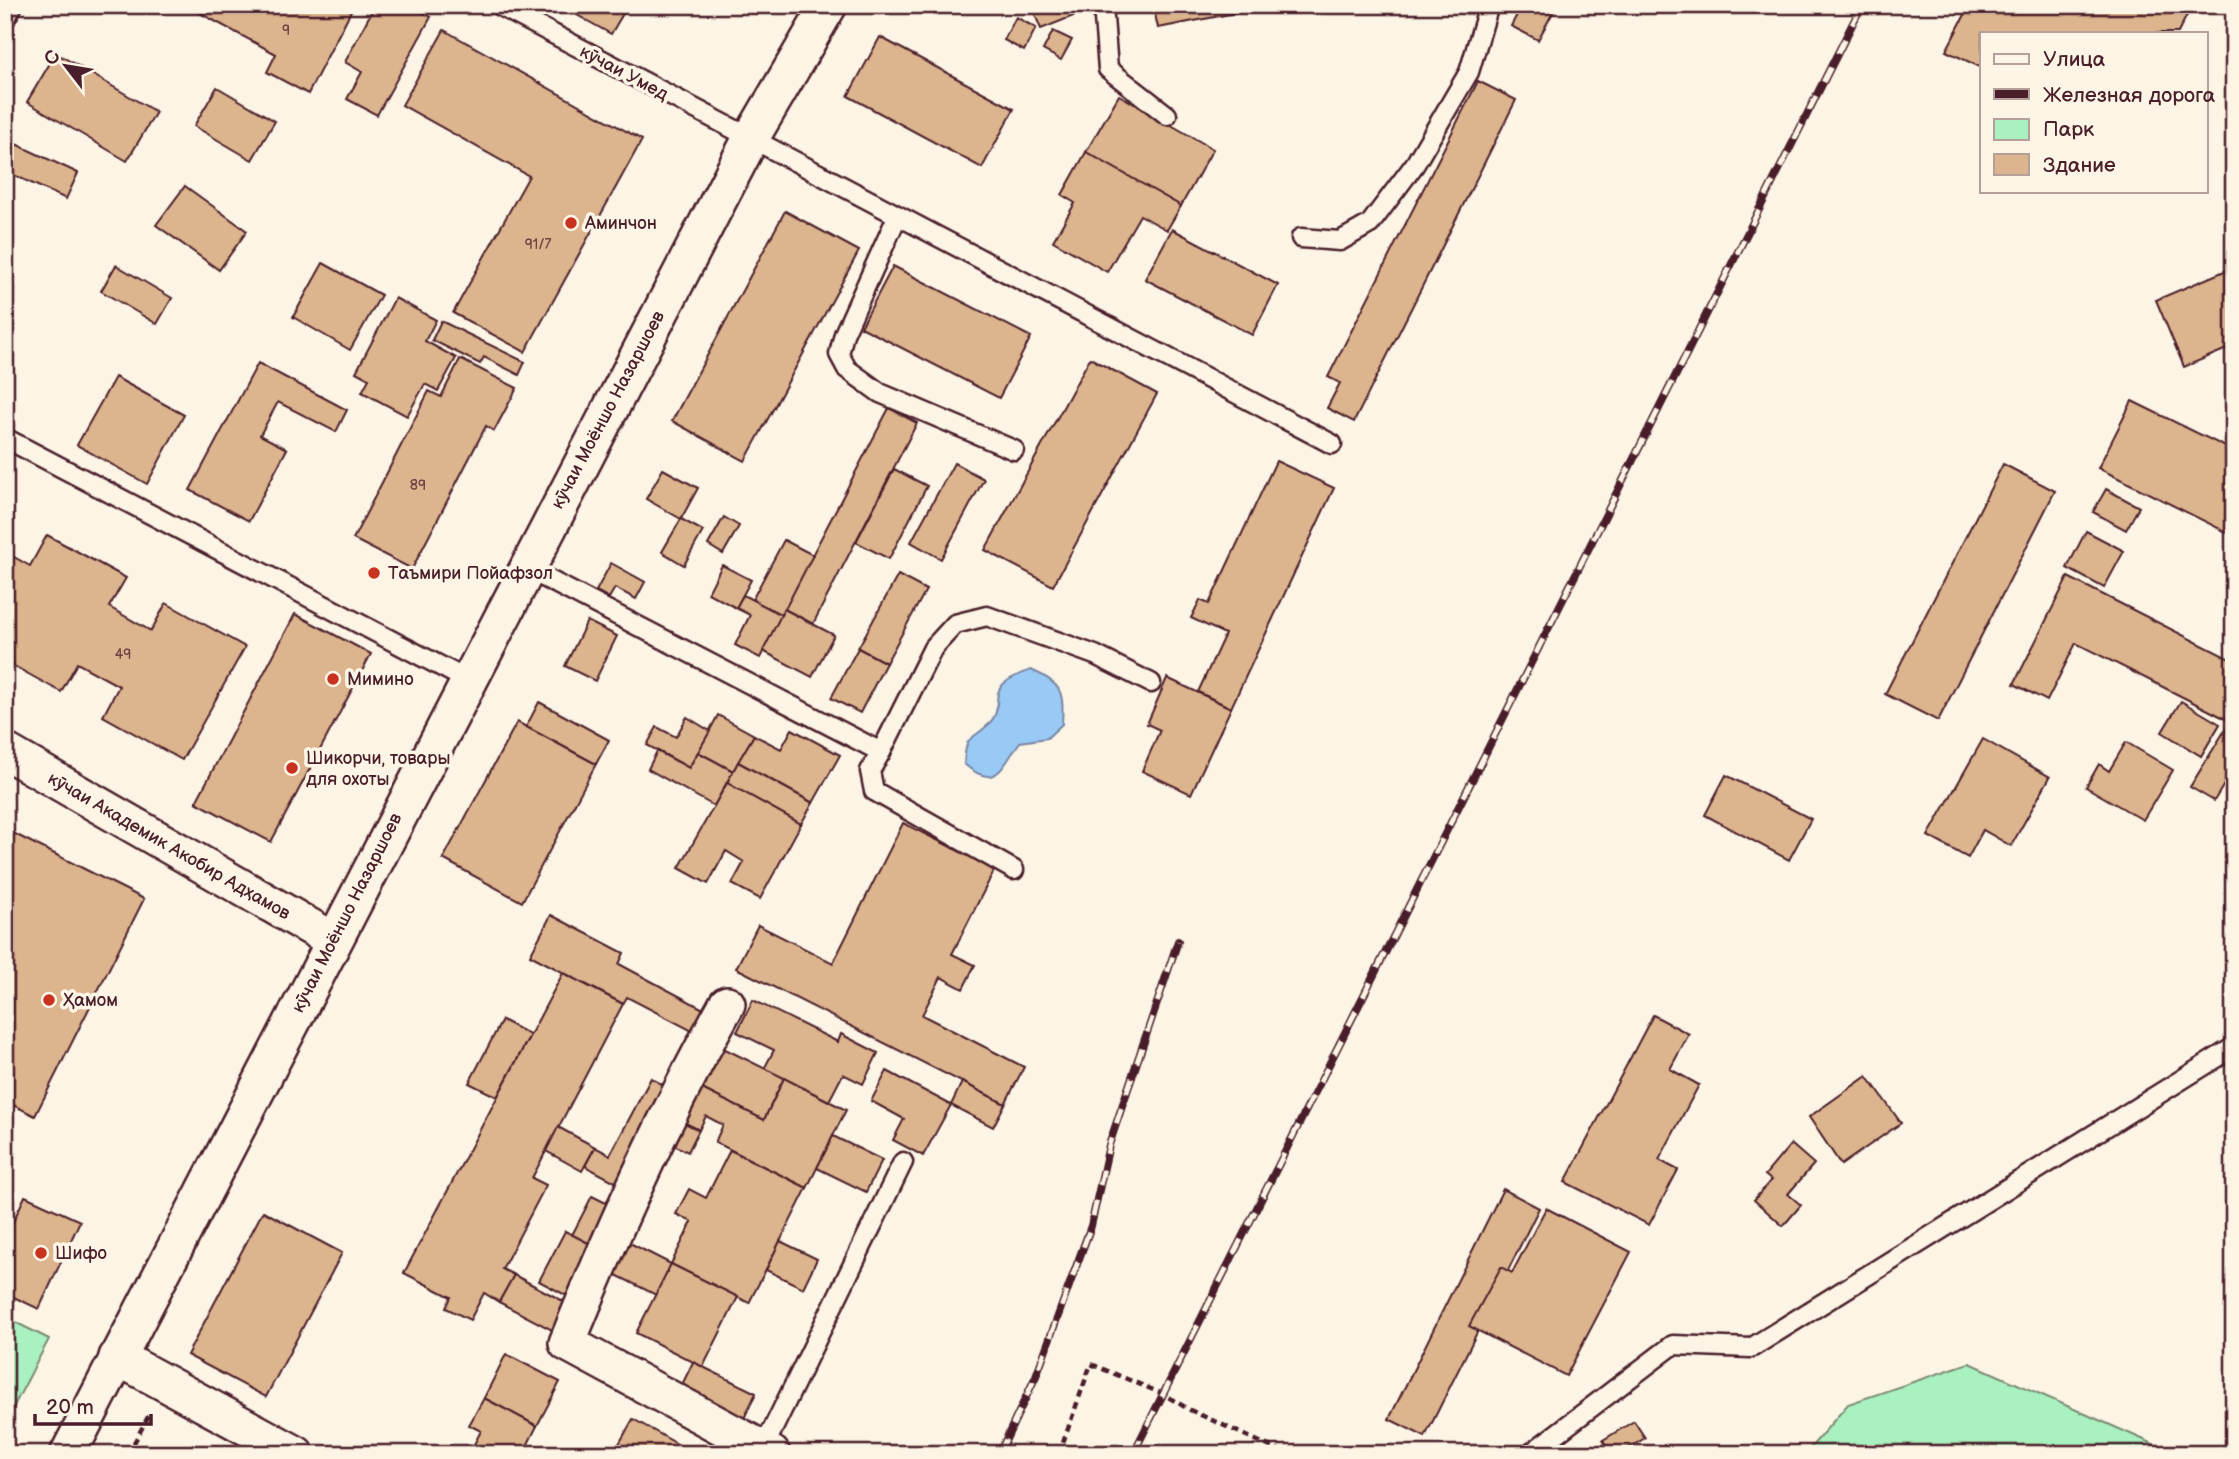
<svg xmlns="http://www.w3.org/2000/svg" width="2239" height="1459" viewBox="0 0 2239 1459" font-family="'Balsamiq Sans',sans-serif">
	<style>
		.green { fill: #a9f1be; stroke: #7a8874; stroke-width: 2 }
		.water { fill: #99caf5; stroke: #7986a4; stroke-width: 2 }
		.building { fill: #dcb48d; stroke: #4a1f2b; stroke-width: 2 }
		.lines { fill: none; stroke-linecap: round; stroke-linejoin: round }
		.lane-casing { stroke: #4a1f2b; stroke-width: 23 }
		.street-casing { stroke: #4a1f2b; stroke-width: 40 }
		.path { stroke: #4a1f2b; stroke-width: 4.5; stroke-dasharray: 7 5; stroke-linecap: butt }
		.lane { stroke: #fcf5e5; stroke-width: 18 }
		.street { stroke: #fcf5e5; stroke-width: 35 }
		.rail-casing { stroke: #4a1f2b; stroke-width: 8 }
		.rail { stroke: #fcf5e5; stroke-width: 5; stroke-dasharray: 16; stroke-linecap: butt }
		.poi-dot { fill: #c8321e; stroke: #fcf5e5; stroke-width: 2.5 }
		.labels { text-anchor: middle; dominant-baseline: central; stroke-width: 7; stroke-linejoin: round; paint-order: stroke }
		.number-label { font-size: 14px; fill: #6e4444 }
		.street-label { font-size: 18px; fill: #4a1f2b; stroke: #fcf5e5 }
		.poi-label { font-size: 18px; fill: #4a1f2b; stroke: #fcf5e5; text-anchor: start }
	</style>
	<rect width="100%" height="100%" fill="#fcf5e5"/>
	<filter id="ink" filterUnits="userSpaceOnUse"><feTurbulence type="fractalNoise" baseFrequency=".0143" numOctaves="2"/><feDisplacementMap in="SourceGraphic" scale="14" xChannelSelector="R" yChannelSelector="G"/><feConvolveMatrix kernelMatrix="1 2 1 2 8 2 1 2 1" color-interpolation-filters="sRGB"/></filter>
	<g filter="url(#ink)">
		<g class="green">
			<path d="M 5,1317 L 49,1339 L 5,1423 Z"/>
			<path d="M 1969,1363 L 1970,1363 L 2176,1454 L 1805,1454 L 1848,1404 Z"/>
		</g>
		<path class="water" d="M 1031,670 C 1062,683 1064,692 1062,724 L 1047,738 L 1020,742 C 1002,766 997,792 964,764 C 966,733 970,742 988,725 C 1011,701 976,689 1031,670 Z"/>
		<g class="building">
			<path d="M 185,5 L 354,5 L 308,94 L 267,72 L 276,54 Z"/>
			<path d="M 375,5 L 410,5 L 431,17 L 377,115 L 347,99 L 362,72 L 345,62 Z"/>
			<path d="M 559,5 L 628,5 L 611,34 Z"/>
			<path d="M 1031,5 L 1071,5 L 1076,15 L 1041,29 Z"/>
			<path d="M 1153,5 L 1276,5 L 1158,28 Z"/>
			<path d="M 1522,5 L 1557,5 L 1538,40 L 1511,26 Z"/>
			<path d="M 1970,5 L 2192,5 L 2178,33 L 1982,33 L 1982,68 L 1946,51 Z"/>
			<path d="M 1016,17 L 1036,28 L 1024,51 L 1004,40 Z"/>
			<path d="M 444,30 L 642,140 L 525,352 L 453,313 L 529,176 L 402,105 Z"/>
			<path d="M 1053,31 L 1072,40 L 1061,60 L 1043,50 Z"/>
			<path d="M 880,37 L 1014,109 L 982,168 L 848,96 Z"/>
			<path d="M 56,53 L 156,112 L 127,161 L 27,102 Z"/>
			<path d="M 1478,81 L 1516,100 L 1354,422 L 1327,408 L 1340,383 L 1328,377 Z"/>
			<path d="M 217,87 L 275,121 L 252,160 L 194,126 Z"/>
			<path d="M 1119,95 L 1213,149 L 1181,206 L 1086,152 Z"/>
			<path d="M 5,139 L 78,173 L 66,199 L 5,171 Z"/>
			<path d="M 1086,152 L 1181,206 L 1167,230 L 1140,215 L 1107,272 L 1053,241 L 1075,203 L 1062,195 Z"/>
			<path d="M 185,186 L 247,231 L 219,270 L 156,225 Z"/>
			<path d="M 785,211 L 859,251 L 745,461 L 672,421 Z"/>
			<path d="M 1172,229 L 1278,285 L 1252,335 L 1145,279 Z"/>
			<path d="M 323,263 L 381,295 L 350,350 L 293,317 Z"/>
			<path d="M 116,265 L 172,298 L 157,324 L 101,291 Z"/>
			<path d="M 893,266 L 1031,337 L 999,398 L 861,327 Z"/>
			<path d="M 2234,267 L 2234,346 L 2184,367 L 2156,300 Z"/>
			<path d="M 395,298 L 436,320 L 425,341 L 456,358 L 438,391 L 425,384 L 407,416 L 362,392 L 369,379 L 356,372 Z"/>
			<path d="M 441,321 L 525,362 L 519,375 L 484,357 L 480,364 L 432,340 Z"/>
			<path d="M 1090,358 L 1157,394 L 1053,586 L 985,550 Z"/>
			<path d="M 460,359 L 517,388 L 494,431 L 486,426 L 412,569 L 353,539 L 429,391 L 441,397 Z"/>
			<path d="M 258,363 L 347,410 L 336,432 L 278,402 L 260,435 L 287,449 L 249,521 L 190,490 Z"/>
			<path d="M 115,377 L 184,415 L 147,484 L 77,445 Z"/>
			<path d="M 2132,401 L 2234,451 L 2234,536 L 2098,468 Z"/>
			<path d="M 889,408 L 917,423 L 813,624 L 784,609 Z"/>
			<path d="M 1276,461 L 1334,488 L 1231,708 L 1198,692 L 1225,634 L 1191,618 L 1200,600 L 1209,604 Z"/>
			<path d="M 954,463 L 984,479 L 941,559 L 911,542 Z"/>
			<path d="M 2003,464 L 2055,491 L 1938,721 L 1885,694 Z"/>
			<path d="M 663,469 L 698,488 L 681,519 L 646,499 Z"/>
			<path d="M 894,469 L 927,486 L 889,559 L 856,542 Z"/>
			<path d="M 2106,489 L 2139,507 L 2126,530 L 2093,512 Z"/>
			<path d="M 724,517 L 739,526 L 723,554 L 708,545 Z"/>
			<path d="M 681,519 L 703,531 L 684,565 L 662,552 Z"/>
			<path d="M 2086,531 L 2124,551 L 2104,588 L 2067,568 Z"/>
			<path d="M 47,535 L 126,578 L 109,607 L 151,631 L 166,603 L 245,647 L 182,760 L 103,716 L 119,686 L 77,663 L 61,692 L 5,661 L 5,552 L 30,566 Z"/>
			<path d="M 784,540 L 813,555 L 782,615 L 752,600 Z"/>
			<path d="M 611,563 L 645,582 L 636,599 L 615,588 L 609,598 L 596,591 Z"/>
			<path d="M 722,565 L 751,580 L 736,608 L 708,593 Z"/>
			<path d="M 898,575 L 926,590 L 886,663 L 858,648 Z"/>
			<path d="M 2068,577 L 2234,661 L 2234,723 L 2076,643 L 2047,701 L 2014,684 Z"/>
			<path d="M 743,595 L 782,615 L 760,658 L 735,645 L 750,615 L 736,608 Z"/>
			<path d="M 784,609 L 834,635 L 812,677 L 763,651 Z"/>
			<path d="M 295,614 L 371,654 L 271,842 L 196,802 Z"/>
			<path d="M 587,621 L 617,636 L 595,681 L 565,666 Z"/>
			<path d="M 858,648 L 886,663 L 860,713 L 831,698 Z"/>
			<path d="M 1167,678 L 1231,708 L 1191,794 L 1142,771 L 1160,730 L 1147,724 Z"/>
			<path d="M 2181,701 L 2220,724 L 2201,756 L 2162,732 Z"/>
			<path d="M 539,702 L 609,740 L 596,764 L 526,727 Z"/>
			<path d="M 718,715 L 754,735 L 733,771 L 698,752 Z"/>
			<path d="M 687,717 L 710,731 L 689,768 L 647,745 L 657,727 L 676,737 Z"/>
			<path d="M 517,722 L 596,764 L 522,902 L 443,859 Z"/>
			<path d="M 792,729 L 840,755 L 813,803 L 738,762 L 754,735 L 781,749 Z"/>
			<path d="M 2225,730 L 2234,735 L 2234,768 L 2214,801 L 2190,787 Z"/>
			<path d="M 1983,739 L 2050,777 L 2011,846 L 1983,830 L 1968,858 L 1928,836 Z"/>
			<path d="M 2126,742 L 2173,770 L 2143,820 L 2086,787 L 2099,764 L 2109,771 Z"/>
			<path d="M 657,751 L 689,768 L 698,752 L 733,771 L 714,806 L 648,769 Z"/>
			<path d="M 738,762 L 813,803 L 801,824 L 727,783 Z"/>
			<path d="M 1726,775 L 1811,819 L 1789,860 L 1705,815 Z"/>
			<path d="M 727,783 L 801,824 L 760,899 L 732,884 L 744,862 L 726,851 L 708,884 L 679,868 Z"/>
			<path d="M 903,823 L 995,869 L 952,954 L 975,965 L 963,989 L 941,977 L 922,1015 L 1024,1067 L 1005,1104 L 736,968 L 758,925 L 833,963 Z"/>
			<path d="M 5,829 L 144,899 L 35,1116 L 5,1101 Z"/>
			<path d="M 551,915 L 624,953 L 619,964 L 709,1012 L 698,1034 L 627,997 L 623,1004 L 530,955 Z"/>
			<path d="M 563,973 L 623,1004 L 532,1178 L 546,1185 L 502,1269 L 514,1275 L 499,1302 L 484,1293 L 470,1320 L 446,1308 L 451,1297 L 404,1273 Z"/>
			<path d="M 753,1000 L 838,1042 L 841,1034 L 878,1053 L 863,1084 L 843,1074 L 829,1101 L 764,1069 L 774,1050 L 737,1032 Z"/>
			<path d="M 1653,1015 L 1689,1034 L 1670,1069 L 1699,1085 L 1659,1160 L 1678,1170 L 1649,1225 L 1565,1182 Z"/>
			<path d="M 502,1020 L 530,1035 L 497,1097 L 469,1083 Z"/>
			<path d="M 713,1043 L 784,1078 L 764,1120 L 692,1084 Z"/>
			<path d="M 887,1071 L 951,1105 L 923,1156 L 893,1140 L 904,1119 L 871,1101 Z"/>
			<path d="M 1867,1076 L 1901,1123 L 1841,1165 L 1809,1117 Z"/>
			<path d="M 651,1078 L 672,1090 L 621,1185 L 585,1166 L 595,1147 L 610,1155 Z"/>
			<path d="M 784,1078 L 846,1110 L 807,1188 L 715,1142 L 723,1125 L 706,1116 L 699,1130 L 675,1118 L 692,1084 L 764,1120 Z"/>
			<path d="M 962,1082 L 1005,1104 L 993,1127 L 951,1105 Z"/>
			<path d="M 675,1118 L 699,1130 L 688,1152 L 664,1140 Z"/>
			<path d="M 558,1127 L 595,1147 L 582,1171 L 546,1151 Z"/>
			<path d="M 833,1136 L 882,1160 L 866,1192 L 817,1168 Z"/>
			<path d="M 1791,1144 L 1814,1164 L 1788,1194 L 1801,1205 L 1783,1226 L 1754,1200 L 1771,1180 L 1765,1175 Z"/>
			<path d="M 730,1150 L 807,1188 L 749,1303 L 671,1264 L 692,1222 L 676,1214 L 689,1189 L 706,1198 Z"/>
			<path d="M 1503,1189 L 1539,1208 L 1425,1437 L 1389,1419 Z"/>
			<path d="M 25,1196 L 80,1221 L 39,1309 L 5,1293 L 5,1239 Z"/>
			<path d="M 592,1196 L 616,1208 L 596,1247 L 572,1235 Z"/>
			<path d="M 1546,1208 L 1631,1252 L 1566,1376 L 1469,1326 L 1501,1267 L 1512,1273 Z"/>
			<path d="M 263,1211 L 342,1253 L 266,1397 L 187,1355 Z"/>
			<path d="M 565,1231 L 596,1247 L 569,1297 L 539,1281 Z"/>
			<path d="M 622,1239 L 671,1264 L 656,1295 L 606,1270 Z"/>
			<path d="M 780,1241 L 817,1259 L 803,1288 L 766,1270 Z"/>
			<path d="M 671,1264 L 738,1297 L 703,1367 L 636,1333 Z"/>
			<path d="M 514,1275 L 567,1303 L 552,1330 L 499,1302 Z"/>
			<path d="M 506,1354 L 560,1382 L 537,1426 L 484,1398 Z"/>
			<path d="M 693,1362 L 756,1393 L 741,1425 L 678,1393 Z"/>
			<path d="M 484,1398 L 537,1426 L 523,1454 L 469,1454 L 481,1431 L 469,1425 Z"/>
			<path d="M 633,1419 L 695,1454 L 621,1454 L 615,1451 Z"/>
			<path d="M 1634,1421 L 1645,1438 L 1619,1454 L 1612,1454 L 1603,1440 Z"/>
		</g>
		<g class="lines">
			<defs>
				<g id="lane">
					<path d="M 498,5 L 1332,444"/>
					<path d="M 1103,5 L 1108,69 L 1167,115"/>
					<path d="M 5,19 L 13,5"/>
					<path d="M 897,217 L 844,334 L 839,354 L 847,369 L 880,393 L 1014,450"/>
					<path d="M 1301,238 L 1340,241 L 1370,224 L 1415,164 L 1469,72 L 1489,5"/>
					<path d="M 5,438 L 467,680"/>
					<path d="M 526,568 L 881,752 L 933,648 L 955,624 L 987,616 L 1095,655 L 1151,683"/>
					<path d="M 881,752 L 870,771 L 874,791 L 1014,870"/>
					<path d="M 763,1449 L 903,1162"/>
					<path d="M 1530,1454 L 1673,1345 L 1751,1348 L 2234,1047"/>
				</g>
				<g id="street">
					<path d="M 5,751 L 333,940"/>
					<path d="M 727,1004 C 666,1113 614,1227 567,1343 L 772,1454"/>
					<path d="M 117,1357 L 296,1454"/>
					<path d="M 68,1454 L 750,140 L 829,5"/>
				</g>
			</defs>
			<use href="#lane" class="lane-casing"/>
			<use href="#street" class="street-casing"/>
			<g class="path">
				<path d="M 128,1454 L 149,1415"/>
				<path d="M 1059,1454 L 1091,1364 L 1163,1394 L 1190,1410 L 1286,1454"/>
			</g>
			<use href="#lane" class="lane"/>
			<use href="#street" class="street"/>
			<defs>
				<g id="rail">
					<path d="M 999,1454 L 1036,1376 L 1091,1226 L 1109,1145 L 1178,941"/>
					<path d="M 1133,1454 L 1862,5"/>
				</g>
			</defs>
			<use href="#rail" class="rail-casing"/>
			<use href="#rail" class="rail"/>
		</g>
	</g>
	<g class="poi-dot">
		<circle cx="571" cy="223" r="7"/>
		<circle cx="374" cy="573" r="7"/>
		<circle cx="333" cy="679" r="7"/>
		<circle cx="292" cy="768" r="7"/>
		<circle cx="49" cy="1000" r="7"/>
		<circle cx="41" cy="1253" r="7"/>
	</g>
	<g class="labels">
		<g class="number-label">
			<text x="286" y="30">9</text>
			<text x="538" y="244">91/7</text>
			<text x="418" y="485">89</text>
			<text x="123" y="654">49</text>
		</g>
		<g class="street-label">
			<text transform="translate(624 73) rotate(28)">кӯчаи Умед</text>
			<text transform="translate(608 410) rotate(-62)">кӯчаи Моёншо Назаршоев</text>
			<text transform="translate(169 846) rotate(30)">кӯчаи Академик Акобир Адҳамов</text>
			<text transform="translate(347 913) rotate(-63)">кӯчаи Моёншо Назаршоев</text>
		</g>
		<g class="poi-label">
			<text x="585" y="223">Аминчон</text>
			<text x="388" y="573">Таъмири Пойафзол</text>
			<text x="347" y="679">Мимино</text>
			<text x="306" y="758">Шикорчи, товары<tspan x="306" dy="21">для охоты</tspan></text>
			<text x="63" y="1000">Ҳамом</text>
			<text x="55" y="1253">Шифо</text>
		</g>
	</g>
	<rect width="2239" height="1459" fill="none" stroke="#fcf5e5" stroke-width="28"/>
	<rect x="14" y="14" width="2211" height="1431" fill="none" stroke="#4a1f2b" stroke-width="2.5" filter="url(#ink)"/>
	<rect x="1980" y="32" width="228" height="161" fill="#fcf5e5" stroke="#b59f9b" stroke-width="2"/>
	<rect x="1994" y="54" width="35" height="10" fill="#fcf5e5" stroke="#b59f9b" stroke-width="2"/>
	<text x="2043" y="66" font-size="21" fill="#4a1f2b">Улица</text>
	<rect x="1994" y="89" width="35" height="10" fill="#4a1f2b" stroke="#b59f9b" stroke-width="2"/>
	<text x="2043" y="102" font-size="21" fill="#4a1f2b">Железная дорога</text>
	<rect x="1994" y="119" width="35" height="21" fill="#a9f1be" stroke="#b59f9b" stroke-width="2"/>
	<text x="2043" y="136" font-size="21" fill="#4a1f2b">Парк</text>
	<rect x="1994" y="154" width="35" height="21" fill="#dcb48d" stroke="#b59f9b" stroke-width="2"/>
	<text x="2043" y="172" font-size="21" fill="#4a1f2b">Здание</text>
	<g transform="translate(66 66) rotate(301)" stroke="#fcf5e5" stroke-width="5" paint-order="stroke">
	<path d="M0-5L12 26L0 18L-12 26Z" fill="#4a1f2b"/>
	<text y="-10" font-size="19" font-weight="bold" text-anchor="middle" fill="#4a1f2b">С</text>
	</g>
	<path d="M35 1414v10h116v-10" fill="none" stroke="#4a1f2b" stroke-width="3.5"/>
	<text x="46" y="1414" font-size="21" fill="#4a1f2b" stroke="#fcf5e5" stroke-width="5" paint-order="stroke">20 m</text>
</svg>
